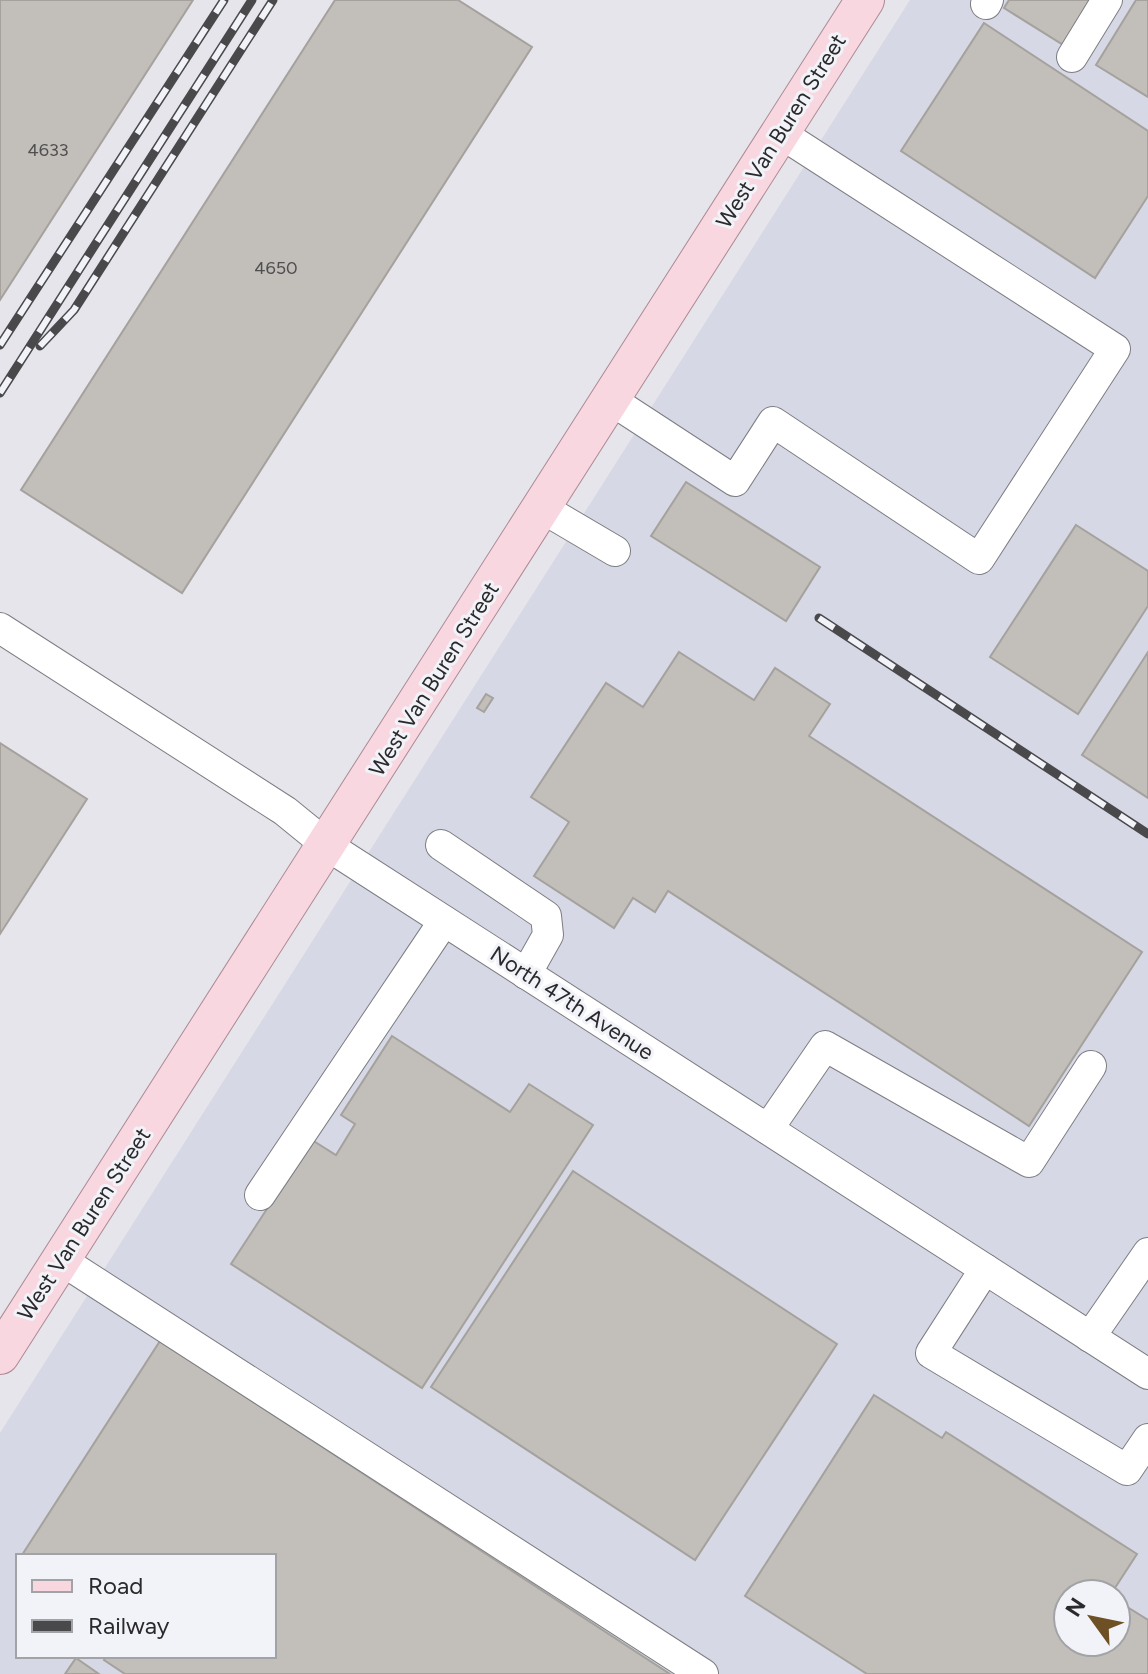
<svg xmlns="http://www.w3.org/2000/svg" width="1148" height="1674" viewBox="0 0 1148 1674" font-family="Figtree,sans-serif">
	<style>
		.built { fill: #d6d8e5; fill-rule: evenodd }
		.building { fill: #c2beba; stroke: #a5a19d; stroke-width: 2 }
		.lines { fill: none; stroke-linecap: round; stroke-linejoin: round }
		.minor-casing { stroke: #7d7e83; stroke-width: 32 }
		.major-casing { stroke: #ad8993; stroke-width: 40 }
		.minor { stroke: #fff; stroke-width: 30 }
		.major { stroke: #f8d7e0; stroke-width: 38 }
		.rail-casing { stroke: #49494c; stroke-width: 9 }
		.rail { stroke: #f2f3f8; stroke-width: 6; stroke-dasharray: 18; stroke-linecap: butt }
		.labels { text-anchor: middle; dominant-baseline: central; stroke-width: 6; stroke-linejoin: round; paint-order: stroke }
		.number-label { font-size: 18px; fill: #504f50 }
		.street-label { font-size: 22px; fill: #2a2a2c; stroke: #f2f3f8 }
	</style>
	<rect width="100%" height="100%" fill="#e5e5eb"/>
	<path class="built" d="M 910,0 L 1148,0 L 1148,1674 L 0,1674 L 0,1433 ZM 18,1556 L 274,1556 L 274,1656 L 18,1656 ZM 1068,1594 L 1116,1594 L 1116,1642 L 1068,1642 Z"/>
	<g class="building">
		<path d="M 0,0 L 193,0 L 0,300 Z"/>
		<path d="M 335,0 L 458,0 L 532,47 L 182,593 L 21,490 Z"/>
		<path d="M 1009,0 L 1093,0 L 1065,46 L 1004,8 Z"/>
		<path d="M 1136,0 L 1148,0 L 1148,97 L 1096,65 Z"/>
		<path d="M 984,23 L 1148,131 L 1148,196 L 1095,278 L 901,151 Z"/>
		<path d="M 686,482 L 820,567 L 786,621 L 651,536 Z"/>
		<path d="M 1076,525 L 1148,571 L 1148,606 L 1078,714 L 990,657 Z"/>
		<path d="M 679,652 L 754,700 L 775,668 L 830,704 L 809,736 L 1142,952 L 1029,1126 L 668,891 L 655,912 L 633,898 L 614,928 L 534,876 L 569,822 L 531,797 L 606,683 L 643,707 Z"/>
		<path d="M 1148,652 L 1148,798 L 1082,755 Z"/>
		<path d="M 486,694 L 493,698 L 484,712 L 477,708 Z"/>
		<path d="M 0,743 L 87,799 L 0,934 Z"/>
		<path d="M 392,1036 L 510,1112 L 529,1084 L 593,1125 L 422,1388 L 231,1264 L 312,1140 L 336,1155 L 355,1124 L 341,1115 Z"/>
		<path d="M 573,1171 L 837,1344 L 695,1560 L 431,1387 Z"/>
		<path d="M 160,1341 L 670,1674 L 125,1674 L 104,1660 L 107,1656 L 274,1656 L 274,1556 L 22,1555 Z"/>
		<path d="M 874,1395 L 942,1438 L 946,1432 L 1137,1554 L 1111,1594 L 1068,1594 L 1068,1642 L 1116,1642 L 1116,1600 L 1148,1620 L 1148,1674 L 867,1674 L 745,1596 Z"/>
		<path d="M 76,1658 L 99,1674 L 65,1674 Z"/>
	</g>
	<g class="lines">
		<defs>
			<g id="minor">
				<path d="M 986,4 L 988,0"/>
				<path d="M 1072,57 L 1107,0"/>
				<path d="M 611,400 L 735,481 L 773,422 L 979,559 L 1115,349 L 780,133"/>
				<path d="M 542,508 L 615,551"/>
				<path d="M 0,628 L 285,811 L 328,846 L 1148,1374"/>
				<path d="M 441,845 L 546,916 L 548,935 L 526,974"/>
				<path d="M 768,1129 L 825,1046 L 1029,1162 L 1091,1066"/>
				<path d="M 260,1195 L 444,921"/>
				<path d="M 61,1260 L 703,1674"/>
				<path d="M 985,1269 L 931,1353 L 1127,1470 L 1148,1439"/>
				<path d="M 1090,1337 L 1148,1253"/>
			</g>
			<path id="major" d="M 0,1355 L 865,0"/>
		</defs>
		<use href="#minor" class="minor-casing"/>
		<use href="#major" class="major-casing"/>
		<use href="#minor" class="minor"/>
		<use href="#major" class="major"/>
		<defs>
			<g id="rail">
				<path d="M 0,345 L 224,0"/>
				<path d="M 40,346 L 74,310 L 273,0"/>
				<path d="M 0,393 L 252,0"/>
				<path d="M 819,618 L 1148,834"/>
			</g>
		</defs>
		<use href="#rail" class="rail-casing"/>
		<use href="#rail" class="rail"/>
	</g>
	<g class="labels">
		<g class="number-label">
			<text x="48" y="150">4633</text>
			<text x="276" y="268">4650</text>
		</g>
		<g class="street-label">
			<text transform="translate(781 131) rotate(-58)">West Van Buren Street</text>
			<text transform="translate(434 679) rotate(-58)">West Van Buren Street</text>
			<text transform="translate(572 1003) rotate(33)">North 47th Avenue</text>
			<text transform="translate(84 1224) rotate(-57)">West Van Buren Street</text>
		</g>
	</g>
	<rect x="16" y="1554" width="260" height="104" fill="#f2f3f8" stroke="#a2a3a6" stroke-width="2"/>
	<rect x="32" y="1580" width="40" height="12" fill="#f8d7e0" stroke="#a2a3a6" stroke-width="2"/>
	<text x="88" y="1594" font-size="24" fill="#2a2a2c">Road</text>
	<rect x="32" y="1620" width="40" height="12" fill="#49494c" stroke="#a2a3a6" stroke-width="2"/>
	<text x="88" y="1634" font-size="24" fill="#2a2a2c">Railway</text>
	<g transform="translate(1092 1618) rotate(303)"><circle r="38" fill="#f2f3f8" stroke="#a2a3a6" stroke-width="2"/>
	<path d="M0-6L14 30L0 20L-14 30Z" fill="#6d5024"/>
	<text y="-12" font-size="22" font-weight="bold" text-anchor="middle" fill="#2a2a2c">N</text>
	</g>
</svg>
